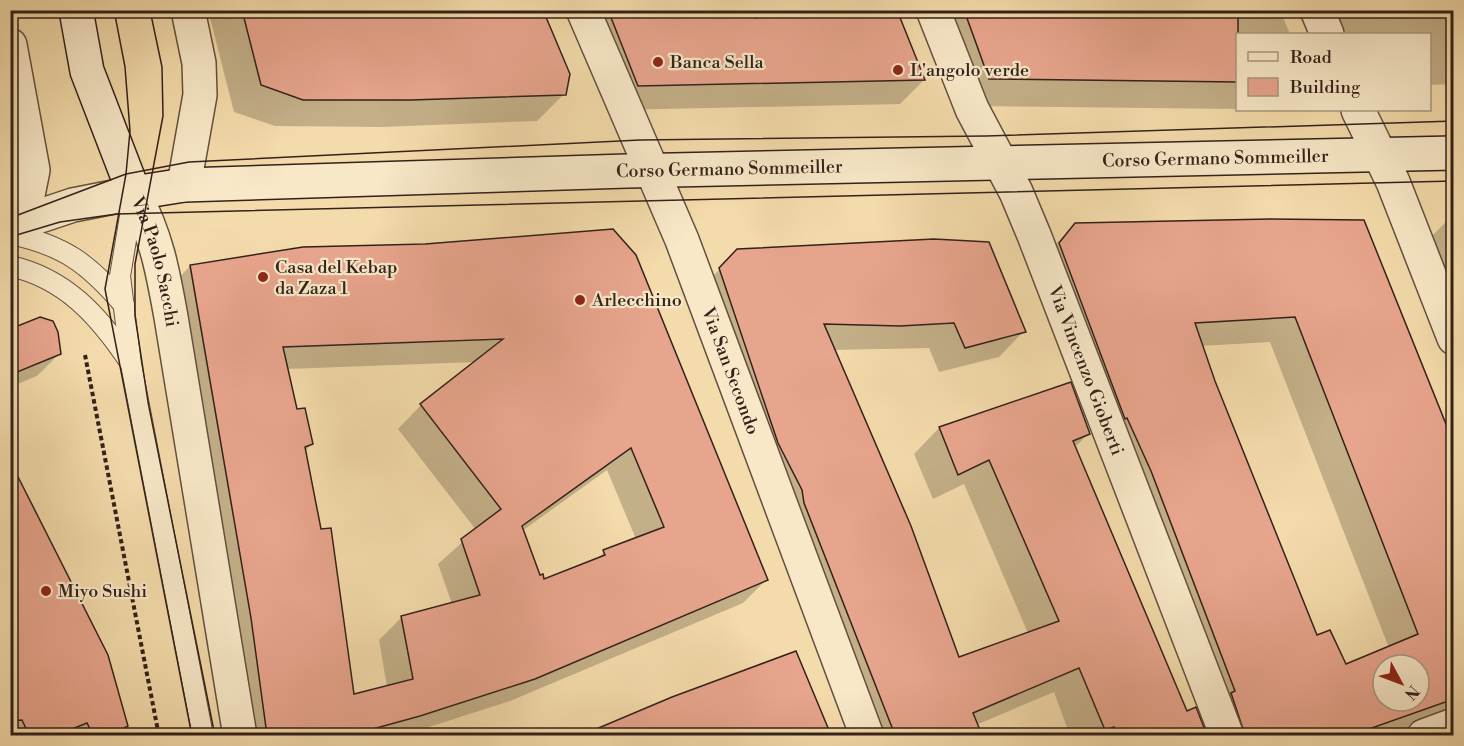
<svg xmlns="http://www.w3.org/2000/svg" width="1464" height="746" font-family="'Libre Bodoni',serif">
<rect width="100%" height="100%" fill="#f4dbab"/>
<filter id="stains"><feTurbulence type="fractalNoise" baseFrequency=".00333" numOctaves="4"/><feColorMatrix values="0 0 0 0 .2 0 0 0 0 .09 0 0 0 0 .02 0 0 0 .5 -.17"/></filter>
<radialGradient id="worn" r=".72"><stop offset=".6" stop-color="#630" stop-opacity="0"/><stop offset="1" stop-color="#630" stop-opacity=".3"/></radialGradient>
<g fill="#0003" fill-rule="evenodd">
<polygon points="208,10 328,10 564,94 537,121 382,127 275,126 234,112"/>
<polygon points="575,10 744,10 755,20 924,80 900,104 614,110"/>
<polygon points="927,10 1280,10 1290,34 1238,34 1238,109 961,106"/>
<polygon points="1318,10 1454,10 1454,84 1430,85 1430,34 1327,34"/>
<polygon points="1453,215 1454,331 1429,239"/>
<path d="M 1363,221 L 1454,446 L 1454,736 L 1212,736 L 1050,250 L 1075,225 ZM 1270,342 L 1389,648 L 1345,666 L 1316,637 L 1201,346 ZM 1383,665 L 1419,665 L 1419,701 L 1383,701 Z"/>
<path d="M 425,245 L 767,579 L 743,603 L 510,701 L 401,736 L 241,736 L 167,290 L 190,266 ZM 476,362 L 421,405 L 398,429 L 476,530 L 438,564 L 452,604 L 402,617 L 379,640 L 387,687 L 352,696 L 305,451 L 312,444 L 296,411 L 286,369 ZM 607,470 L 636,539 L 604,552 L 595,561 L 543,581 L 539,577 L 522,531 Z"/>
<polygon points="738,251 1024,331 999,357 939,372 929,348 833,350 959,658 1028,633 964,484 933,499 914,454 939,428 1070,384 1089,433 1074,448 1186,713 1195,709 1205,736 1070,736 1054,692 976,725 981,736 860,736 694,295"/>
<polygon points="10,331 59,354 37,376 10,387"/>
<polygon points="10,464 127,726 117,736 10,736"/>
<polygon points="795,653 829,736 584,736 673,698"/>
</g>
<g fill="#e8a58d" stroke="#33211a" stroke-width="1.5" fill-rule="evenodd">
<polygon points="242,10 543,10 570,74 566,95 411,100 303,100 261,85"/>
<polygon points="608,10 746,10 755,18 791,10 897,10 925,80 638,86"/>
<polygon points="964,10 1238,10 1238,82 989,79"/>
<path d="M 1270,219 L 1364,220 L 1454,444 L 1454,699 L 1352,735 L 1245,735 L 1231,693 L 1235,691 L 1151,471 L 1127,418 L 1125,419 L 1059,243 L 1075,223 ZM 1295,317 L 1418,634 L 1346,664 L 1330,630 L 1317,635 L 1215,381 L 1195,323 ZM 1383,665 L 1419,665 L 1419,701 L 1383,701 Z"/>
<path d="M 613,229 L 636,255 L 768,580 L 535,679 L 420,716 L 351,735 L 267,735 L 251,618 L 190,265 L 303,247 L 425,244 ZM 503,339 L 420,404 L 501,509 L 461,539 L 480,595 L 401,616 L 413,679 L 354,694 L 331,528 L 321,529 L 305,447 L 313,444 L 305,408 L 297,409 L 283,347 ZM 631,448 L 664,527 L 603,550 L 605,555 L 544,579 L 543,574 L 540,575 L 522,526 Z"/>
<polygon points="934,239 989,242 1026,332 965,348 954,323 900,326 824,324 911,526 959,657 1059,621 989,460 958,475 939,427 1071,382 1090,434 1073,441 1187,711 1196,707 1207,735 1117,735 1114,727 1105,730 1079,668 973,713 982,735 895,735 804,503 802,490 778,443 719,268 737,249"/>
<polygon points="40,317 53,321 58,332 61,354 10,375 10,329"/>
<polygon points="10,461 108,655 128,726 111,735 93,735 87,723 57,735 29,735 22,720 10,721"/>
<polygon points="796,651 831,735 582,735 672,697"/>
</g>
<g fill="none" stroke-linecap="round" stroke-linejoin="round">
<defs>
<g id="service">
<polyline points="133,198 120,276 131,364 203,736"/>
<path d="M 10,234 C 64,245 89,264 124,305"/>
<path d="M 10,266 C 65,278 99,316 129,361"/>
</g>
<g id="minor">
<path id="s1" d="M 583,10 L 682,240 L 867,736"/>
<path id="s2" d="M 933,10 L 972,109 L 1016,192 L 1034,235 L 1227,736"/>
<polyline points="1317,10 1327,34"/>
<polyline points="10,45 33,170 28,195 14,216"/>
<polyline points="1358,110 1393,182 1454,338"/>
<polyline points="184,185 200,95 199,63 188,10"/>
<polyline points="1424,736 1454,725"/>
</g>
<g id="tertiary">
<path id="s3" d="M 10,226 L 73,205 L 134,193 C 157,239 162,267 171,317 L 240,736"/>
</g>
<g id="secondary">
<path id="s4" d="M 76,10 L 87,71 L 134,193 L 184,185 L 627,171 L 1454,153"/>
<polyline points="10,220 14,216"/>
</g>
</defs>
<use href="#service" stroke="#63503e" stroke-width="22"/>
<use href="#minor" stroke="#63503e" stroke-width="36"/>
<use href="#tertiary" stroke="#63503e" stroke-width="36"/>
<use href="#secondary" stroke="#33211a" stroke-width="36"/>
<polyline stroke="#33211a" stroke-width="4" stroke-dasharray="4.5 3" stroke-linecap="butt" points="85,355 159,736"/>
<use href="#service" stroke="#f8e8c8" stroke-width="20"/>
<use href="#minor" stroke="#f8e8c8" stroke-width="33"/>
<use href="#tertiary" stroke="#f8e8c8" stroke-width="33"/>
<use href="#secondary" stroke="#f8e8c8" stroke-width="33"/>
<g stroke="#33211a" stroke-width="1.5">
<polyline points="114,10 125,67 130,131 126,174 105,289 192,736"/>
<polyline points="150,10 162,67 163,116 135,264 135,316 148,402 215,736"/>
<polyline points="10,218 126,174 189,162 640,140 986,136 1454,121"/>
<polyline points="10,237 60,222 117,214 1454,181"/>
</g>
</g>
<g fill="#8f2418" stroke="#f8e8c8" stroke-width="2">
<circle cx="658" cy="62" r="6"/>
<circle cx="898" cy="70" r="6"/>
<circle cx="263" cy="277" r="6"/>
<circle cx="580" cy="300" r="6"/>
<circle cx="46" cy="591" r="6"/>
</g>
<g text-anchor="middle" stroke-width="4.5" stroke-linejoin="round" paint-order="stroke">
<g font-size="18" fill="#33211a" stroke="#f8e8c8" text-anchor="start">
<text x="670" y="68">Banca Sella</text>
<text x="910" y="76">L'angolo verde</text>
<text x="275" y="273">Casa del Kebap<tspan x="275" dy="21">da Zaza 1</tspan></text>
<text x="592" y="306">Arlecchino</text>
<text x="58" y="597">Miyo Sushi</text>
</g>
<g font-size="18" fill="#33211a" stroke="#f8e8c8">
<text dy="6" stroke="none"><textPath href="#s4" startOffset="1275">Corso Germano Sommeiller</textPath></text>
<text dy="6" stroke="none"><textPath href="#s4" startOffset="789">Corso Germano Sommeiller</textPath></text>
<text dy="6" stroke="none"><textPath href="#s3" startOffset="201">Via Paolo Sacchi</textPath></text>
<text dy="6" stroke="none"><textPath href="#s2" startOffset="392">Via Vincenzo Gioberti</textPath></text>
<text dy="6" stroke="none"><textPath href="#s1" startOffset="390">Via San Secondo</textPath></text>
</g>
</g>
<rect width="1464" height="746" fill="none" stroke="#f4dbab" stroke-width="36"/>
<rect x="12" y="12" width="1440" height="722" fill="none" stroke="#33211a" stroke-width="3"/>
<rect x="18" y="18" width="1428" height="710" fill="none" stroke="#33211a" stroke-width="1.5"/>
<rect x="1236" y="33" width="195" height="78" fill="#f8e8c8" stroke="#a99882" stroke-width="1.5"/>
<rect x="1248" y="52" width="30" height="9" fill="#f8e8c8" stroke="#a99882" stroke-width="1.5"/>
<text x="1290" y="63" font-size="18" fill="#33211a">Road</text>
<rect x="1248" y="78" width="30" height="18" fill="#e8a58d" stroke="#a99882" stroke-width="1.5"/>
<text x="1290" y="93" font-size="18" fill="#33211a">Building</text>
<g transform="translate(1401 683) rotate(131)"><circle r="28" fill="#f8e8c8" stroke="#a99882" stroke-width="1.5"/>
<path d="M0-4.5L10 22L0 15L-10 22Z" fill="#8f2418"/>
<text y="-9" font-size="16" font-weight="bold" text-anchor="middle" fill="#33211a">N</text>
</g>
<rect width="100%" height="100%" filter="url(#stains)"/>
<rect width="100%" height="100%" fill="url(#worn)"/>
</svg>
